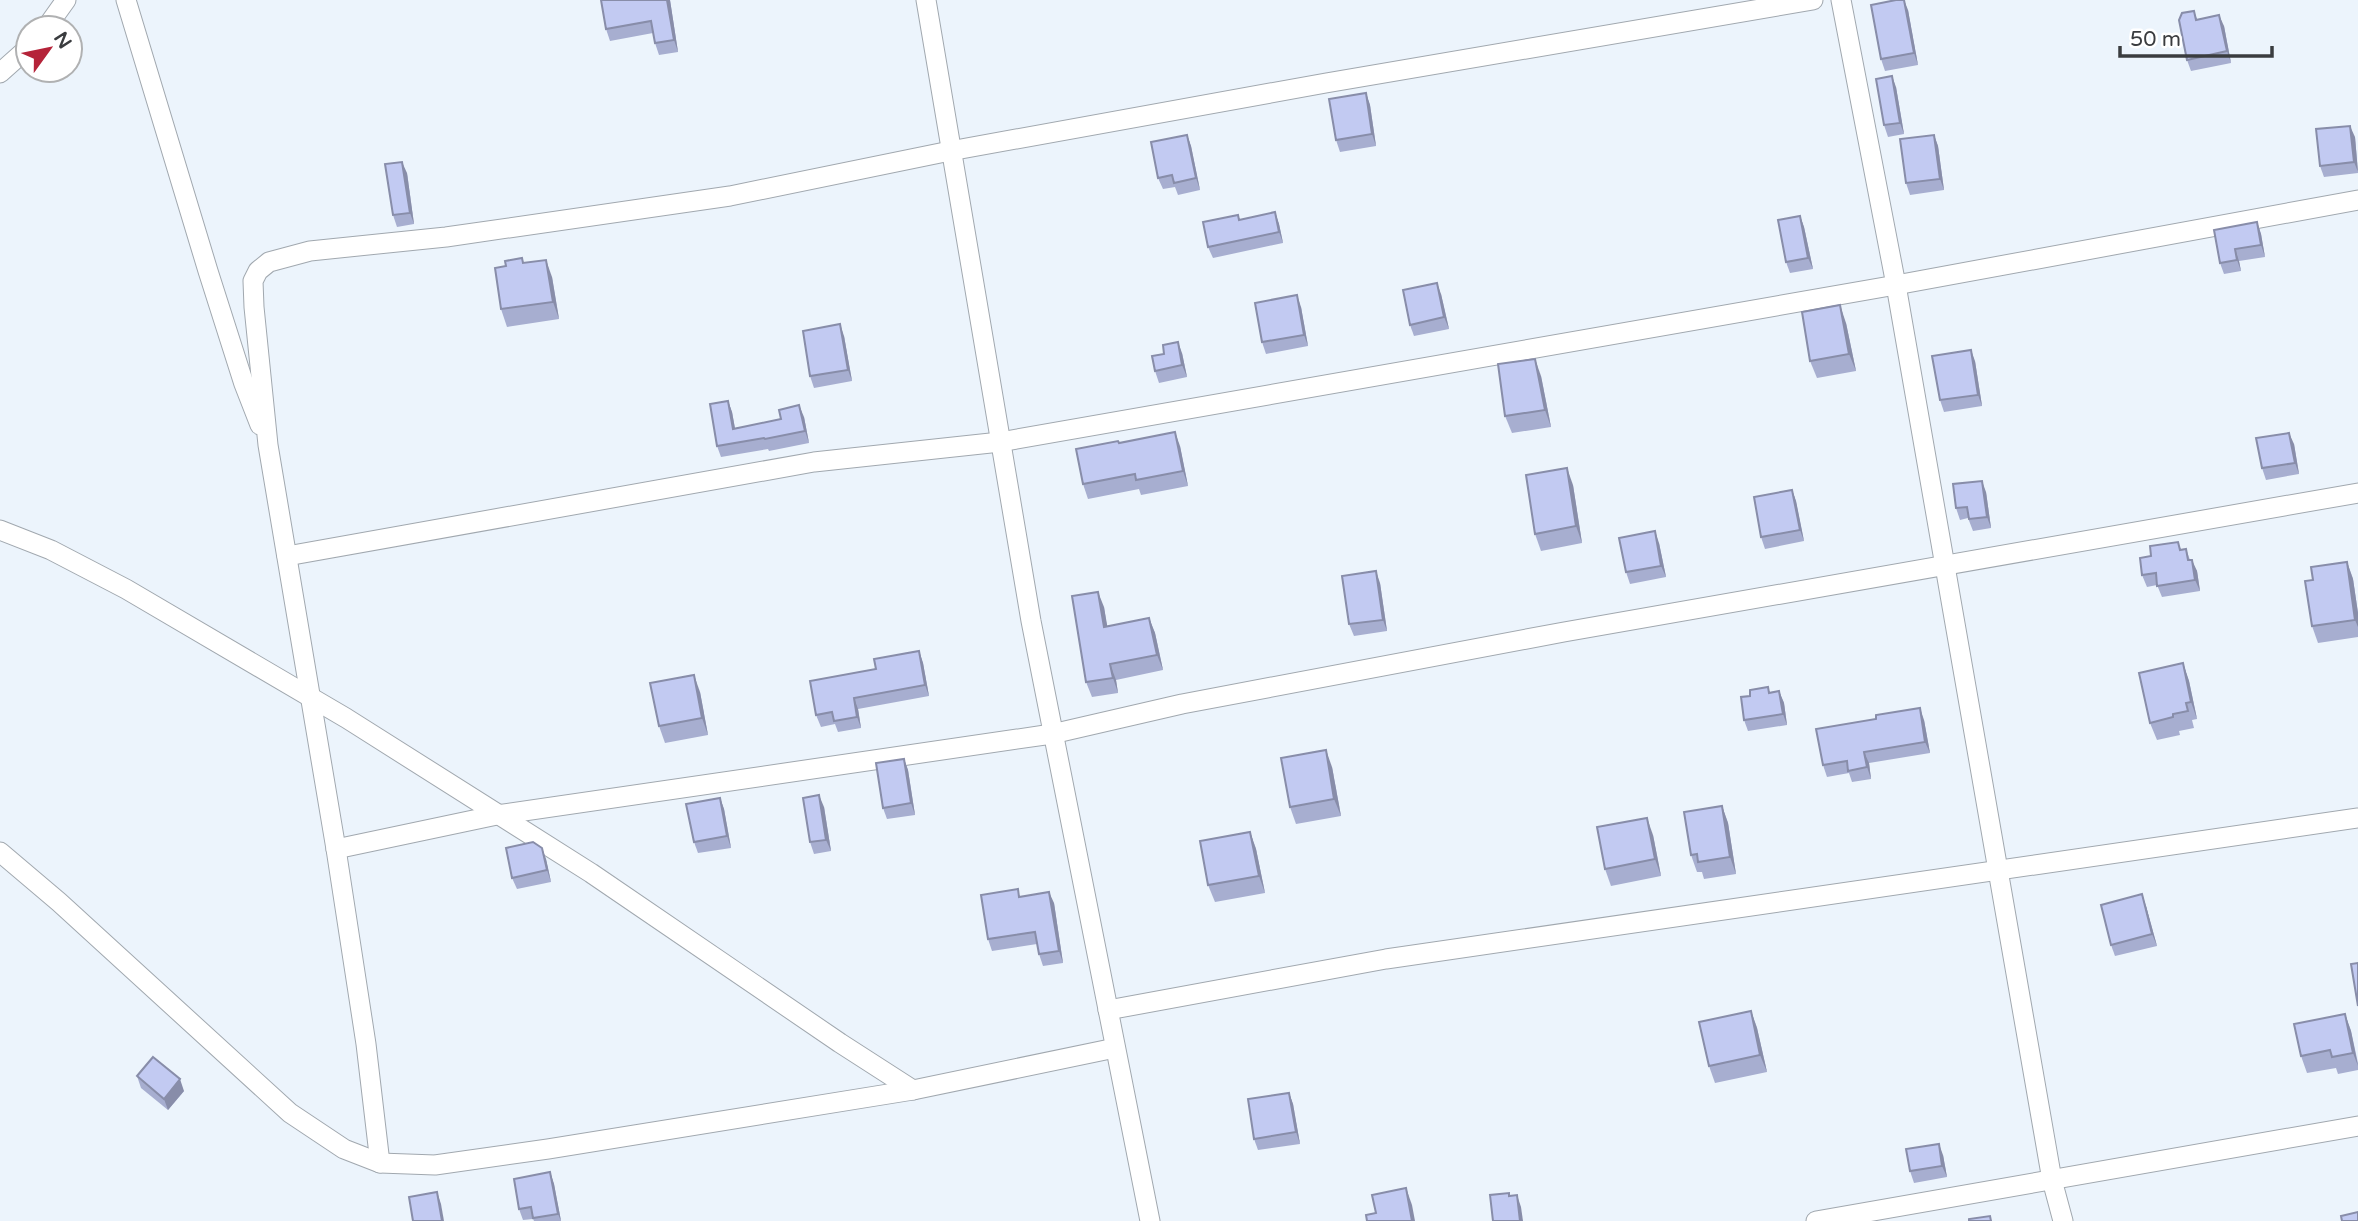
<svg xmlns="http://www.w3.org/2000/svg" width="2358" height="1221" font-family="'Varela Round',sans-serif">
<rect width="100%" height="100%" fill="#ecf4fc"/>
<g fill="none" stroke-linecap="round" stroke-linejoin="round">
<defs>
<g id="street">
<polyline points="126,0 208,271 244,384 260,425"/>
<polyline points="926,0 1031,621 1150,1221"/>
<polyline points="1841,0 1896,285 2052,1180 2063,1221"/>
<polyline points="46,28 66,0"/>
<polyline points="0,73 28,48"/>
<polyline points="0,530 51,550 126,589 346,718 591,873 840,1043 913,1090"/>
<polyline points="287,556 814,462 1000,442 1896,285 2358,200"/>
<polyline points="336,849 497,815 1052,734 1182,704 1564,632 2358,493"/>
<polyline points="0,852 59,902 290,1113 344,1149 380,1163 435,1165 548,1149 913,1090 1115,1048"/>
<polyline points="1108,1010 1386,959 2358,818"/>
<polyline points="380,1163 366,1044 336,849 268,445 254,307 253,281 258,271 269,262 310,251 446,237 730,196 950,151 1326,83 1813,0"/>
<polyline points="1816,1221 2358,1126"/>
</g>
</defs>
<use href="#street" stroke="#a1a8af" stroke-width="21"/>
<use href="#street" stroke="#fff" stroke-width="19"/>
</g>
<g fill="#a7aed0">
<polygon points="601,0 670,0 678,52 659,55 655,43 653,33 610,41 606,29"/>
<polygon points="1908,10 1918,65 1885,71 1881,59"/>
<polygon points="2194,11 2197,19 2224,26 2231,63 2191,71 2187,60"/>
<polygon points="1896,87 1904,134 1888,137 1884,125"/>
<polygon points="1366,93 1370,105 1376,146 1340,152 1336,140"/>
<polygon points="1187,135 1191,146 1200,190 1178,195 1175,187 1163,189 1158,178"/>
<polygon points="1934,135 1938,146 1944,190 1910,195 1906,183"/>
<polygon points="2355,137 2358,173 2324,177 2320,166"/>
<polygon points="407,173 414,224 397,227 393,215"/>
<polygon points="1275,212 1279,224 1283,243 1213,258 1208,247 1239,220"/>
<polygon points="1800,216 1804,227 1813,269 1790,273 1786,262"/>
<polygon points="2257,222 2261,234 2265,257 2239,261 2241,271 2224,274 2220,263"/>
<polygon points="524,263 552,277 559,319 507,327 501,309"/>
<polygon points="1441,294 1449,329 1414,336 1410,325"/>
<polygon points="1301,307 1308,346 1266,354 1262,342"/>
<polygon points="1846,323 1856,371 1817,378 1810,361"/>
<polygon points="844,336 852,381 814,388 810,376"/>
<polygon points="1182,353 1187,377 1159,383 1155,371"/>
<polygon points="1975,361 1982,406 1944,412 1940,400"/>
<polygon points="1541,376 1551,427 1512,433 1505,416"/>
<polygon points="728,401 732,412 735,428 804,417 809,443 769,451 768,449 721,457 717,446"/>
<polygon points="1119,443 1180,446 1188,486 1141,495 1139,489 1088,499 1083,484"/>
<polygon points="2294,444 2299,474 2266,480 2262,468"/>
<polygon points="1573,485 1582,543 1541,551 1535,534"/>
<polygon points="1792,490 1796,501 1804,541 1765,549 1761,537"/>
<polygon points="1986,492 1991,528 1973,531 1968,518 1960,520 1956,508"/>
<polygon points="2178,542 2181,550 2186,549 2190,560 2197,571 2200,591 2162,597 2157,585 2147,587 2142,575 2151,556"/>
<polygon points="1659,543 1666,577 1630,584 1626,572"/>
<polygon points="2347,562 2353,579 2358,613 2358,637 2318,643 2312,626 2313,580"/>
<polygon points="1380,583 1387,631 1354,636 1349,624"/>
<polygon points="1104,607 1107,627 1149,618 1155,633 1163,670 1116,680 1118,693 1092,697 1086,682"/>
<polygon points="919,651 923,663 929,696 858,709 861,728 838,732 835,724 821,727 816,715 876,669"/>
<polygon points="2183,663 2189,681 2197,719 2192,720 2194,728 2179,731 2180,735 2157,740 2150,723"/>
<polygon points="1779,691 1784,703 1787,725 1748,731 1744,720 1770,692"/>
<polygon points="700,692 708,735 665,743 659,726"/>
<polygon points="1924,720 1930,753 1869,763 1871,779 1852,782 1849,773 1827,777 1823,765"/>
<polygon points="904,759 908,770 915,815 887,819 883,808"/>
<polygon points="1332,767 1341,816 1296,824 1290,807"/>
<polygon points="720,798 724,809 731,848 698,853 694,842"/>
<polygon points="1722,806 1728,823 1736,874 1704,879 1702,872 1697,872 1691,855"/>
<polygon points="824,807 831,851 814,854 810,842"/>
<polygon points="1250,832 1256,849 1265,893 1215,902 1208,885"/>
<polygon points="1653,835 1661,876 1611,886 1605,869"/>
<polygon points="546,859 551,882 517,889 512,878"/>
<polygon points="1021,897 1054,903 1063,963 1043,966 1039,954 1037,944 992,951 988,939"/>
<polygon points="2146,906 2157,946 2115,956 2111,945"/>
<polygon points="1751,1011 1757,1028 1767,1072 1715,1083 1709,1066"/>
<polygon points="2345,1014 2351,1031 2358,1063 2358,1070 2338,1074 2336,1068 2307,1073 2301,1056"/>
<polygon points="137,1076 184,1091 168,1110 141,1088"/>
<polygon points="1289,1093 1293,1104 1300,1144 1258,1150 1254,1139"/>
<polygon points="1943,1155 1947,1177 1914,1183 1910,1171"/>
<polygon points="550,1172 554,1184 561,1221 534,1221 533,1219 523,1220 519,1209"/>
</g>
<g fill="#888da9">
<polygon points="667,0 670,0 678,52 674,40"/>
<polygon points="1904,0 1908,10 1918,65 1914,53"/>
<polygon points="2219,15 2224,26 2231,63 2227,51"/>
<polygon points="1892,76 1896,87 1904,134 1900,123"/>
<polygon points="1366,93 1370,105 1376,146 1372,134"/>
<polygon points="2350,126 2355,137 2358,172 2354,162"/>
<polygon points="1187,135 1191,146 1200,190 1196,178"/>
<polygon points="1934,135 1938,146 1944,190 1940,179"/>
<polygon points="402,162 407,173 414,224 410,213"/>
<polygon points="1275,212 1279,224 1283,243 1279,232"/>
<polygon points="1800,216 1804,227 1813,269 1808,258"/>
<polygon points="2257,222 2261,234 2265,257 2261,245"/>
<polygon points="2235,249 2239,261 2241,271 2237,260"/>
<polygon points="546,260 552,277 559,319 553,302"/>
<polygon points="1437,283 1441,294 1449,329 1444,317"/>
<polygon points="1297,295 1301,307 1308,346 1304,335"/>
<polygon points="1840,305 1846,323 1856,371 1849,354"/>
<polygon points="840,324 844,336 852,381 848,370"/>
<polygon points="1178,342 1182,353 1187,377 1182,365"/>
<polygon points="1971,350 1975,361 1982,406 1978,395"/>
<polygon points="1535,359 1541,376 1551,427 1545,410"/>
<polygon points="728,401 732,412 737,440 733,429"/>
<polygon points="799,405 804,417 809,443 805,431"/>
<polygon points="1175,432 1180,446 1188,486 1183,471"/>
<polygon points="2289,433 2294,444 2299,474 2295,463"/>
<polygon points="1567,468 1573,485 1582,543 1576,526"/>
<polygon points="1982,481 1986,492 1991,528 1987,517"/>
<polygon points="1792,490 1796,501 1804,541 1800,530"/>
<polygon points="1655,531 1659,543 1666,577 1661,566"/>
<polygon points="2192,560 2197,571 2200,591 2195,580"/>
<polygon points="2347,562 2353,579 2358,613 2358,627 2355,620"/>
<polygon points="1376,571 1380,583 1387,631 1383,620"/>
<polygon points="1098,592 1104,607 1110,642 1104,627"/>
<polygon points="1149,618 1155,633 1163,670 1157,655"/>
<polygon points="919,651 923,663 929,696 925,685"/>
<polygon points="2183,663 2189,681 2197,719 2191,702"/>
<polygon points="1110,664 1116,680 1118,693 1113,678"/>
<polygon points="694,675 700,692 708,735 702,718"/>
<polygon points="1779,691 1784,703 1787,725 1783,714"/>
<polygon points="854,698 858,709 861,728 857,717"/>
<polygon points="1920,708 1924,720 1930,753 1925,742"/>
<polygon points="1326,750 1332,767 1341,816 1334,799"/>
<polygon points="1864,752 1869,763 1871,779 1867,767"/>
<polygon points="904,759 908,770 915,815 911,803"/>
<polygon points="819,795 824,807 831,851 826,840"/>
<polygon points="720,798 724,809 731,848 727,836"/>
<polygon points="1722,806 1728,823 1736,874 1730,857"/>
<polygon points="1647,818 1653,835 1661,876 1655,859"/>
<polygon points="1250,832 1256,849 1265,893 1259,876"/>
<polygon points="542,848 546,859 551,882 547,870"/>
<polygon points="1049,892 1054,903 1063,963 1059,951"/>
<polygon points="2142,894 2146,906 2157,946 2152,934"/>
<polygon points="1751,1011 1757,1028 1767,1072 1760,1055"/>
<polygon points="2345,1014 2351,1031 2358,1066 2353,1053"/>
<polygon points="180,1079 184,1091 168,1110 164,1099"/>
<polygon points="1289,1093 1293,1104 1300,1144 1296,1132"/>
<polygon points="1939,1144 1943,1155 1947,1177 1942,1166"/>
<polygon points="550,1172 554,1184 561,1221 558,1214"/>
<polygon points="1406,1188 1412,1205 1415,1221 1412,1221"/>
<polygon points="437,1192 441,1204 444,1221 442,1221"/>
<polygon points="1517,1195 1521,1207 1523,1221 1520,1221"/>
</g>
<g fill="#c2caf2" stroke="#888da9" stroke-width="2">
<polygon points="601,0 667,0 674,40 655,43 651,21 606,29"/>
<polygon points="1896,0 1904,0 1914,53 1881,59 1871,5"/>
<polygon points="2194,11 2196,20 2219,15 2227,51 2187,60 2179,20 2182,13"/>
<polygon points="1892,76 1900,123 1884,125 1876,79"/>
<polygon points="1366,93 1372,134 1336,140 1329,99"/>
<polygon points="2350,126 2354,162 2320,166 2316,129"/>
<polygon points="1187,135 1196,178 1174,183 1172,175 1158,178 1151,142"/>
<polygon points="1934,135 1940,179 1906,183 1900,139"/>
<polygon points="402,162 410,213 393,215 385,164"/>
<polygon points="1275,212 1279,232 1208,247 1203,222 1238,215 1239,220"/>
<polygon points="1800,216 1808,258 1786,262 1778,220"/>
<polygon points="2257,222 2261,245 2235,249 2237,260 2220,263 2214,230"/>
<polygon points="522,258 523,263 546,260 553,302 501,309 495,268 506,266 505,261"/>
<polygon points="1437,283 1444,317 1410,325 1403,290"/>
<polygon points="1297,295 1304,335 1262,342 1255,303"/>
<polygon points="1840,305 1849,354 1810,361 1802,312"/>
<polygon points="840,324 848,370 810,376 803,331"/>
<polygon points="1178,342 1182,365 1155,371 1152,356 1164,354 1163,345"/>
<polygon points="1971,350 1978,395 1940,400 1932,356"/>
<polygon points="1535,359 1545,410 1505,416 1498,364"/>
<polygon points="728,401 733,429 781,419 779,410 799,405 805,431 765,439 764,438 717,446 710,404"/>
<polygon points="1175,432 1183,471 1136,480 1135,474 1083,484 1076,449 1118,441 1119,443"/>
<polygon points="2289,433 2295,463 2262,468 2256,438"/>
<polygon points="1567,468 1576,526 1535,534 1526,475"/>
<polygon points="1982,481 1987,517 1969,519 1967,507 1956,508 1953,484"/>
<polygon points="1792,490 1800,530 1761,537 1754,497"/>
<polygon points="1655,531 1661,566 1626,572 1619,538"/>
<polygon points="2178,542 2180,550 2186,549 2188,560 2192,560 2195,580 2157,586 2156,573 2142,575 2140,558 2151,556 2150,546"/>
<polygon points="2347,562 2355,620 2312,626 2305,581 2313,580 2311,567"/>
<polygon points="1376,571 1383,620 1349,624 1342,576"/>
<polygon points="1098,592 1104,627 1149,618 1157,655 1110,664 1113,678 1086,682 1072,596"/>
<polygon points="919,651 925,685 854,698 857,717 834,721 832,712 816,715 810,681 876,669 874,659"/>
<polygon points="2183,663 2191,702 2186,703 2188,711 2173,714 2173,717 2150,723 2139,673"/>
<polygon points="694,675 702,718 659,726 650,683"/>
<polygon points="1768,687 1769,693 1779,691 1783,714 1744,720 1741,697 1750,696 1750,690"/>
<polygon points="1920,708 1925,742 1864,752 1867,767 1848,771 1847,761 1823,765 1816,729 1876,719 1876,715"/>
<polygon points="1326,750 1334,799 1290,807 1281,758"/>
<polygon points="904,759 911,803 883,808 876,763"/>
<polygon points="819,795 826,840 810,842 803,798"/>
<polygon points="720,798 727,836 694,842 686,804"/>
<polygon points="1722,806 1730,857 1698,862 1697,854 1691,855 1684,812"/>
<polygon points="1647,818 1655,859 1605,869 1597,827"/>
<polygon points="1250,832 1259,876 1208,885 1200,841"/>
<polygon points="533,842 542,848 547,870 512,878 506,848"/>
<polygon points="1018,889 1019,897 1049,892 1059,951 1039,954 1035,932 988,939 981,895"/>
<polygon points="2142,894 2152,934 2111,945 2101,905"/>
<polygon points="2358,963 2358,1006 2351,964"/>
<polygon points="1751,1011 1760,1055 1709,1066 1699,1022"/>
<polygon points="2345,1014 2353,1053 2332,1057 2330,1050 2301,1056 2294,1024"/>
<polygon points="153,1057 180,1079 164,1099 137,1076"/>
<polygon points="1289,1093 1296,1132 1254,1139 1248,1099"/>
<polygon points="1939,1144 1942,1166 1910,1171 1906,1149"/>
<polygon points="550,1172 558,1214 533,1218 531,1207 519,1209 514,1179"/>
<polygon points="1406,1188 1412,1221 1367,1221 1366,1215 1376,1213 1372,1195"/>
<polygon points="437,1192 442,1221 413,1221 409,1197"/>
<polygon points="1509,1193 1509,1196 1517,1195 1520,1221 1493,1221 1490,1195"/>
<polygon points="2358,1212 2358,1221 2342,1221 2341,1216"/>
<polygon points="1990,1216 1991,1221 1969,1221 1969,1219"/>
</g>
<g transform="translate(49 49) rotate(57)"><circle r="33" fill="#ffffff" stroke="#b0b1b2" stroke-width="2"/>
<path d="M0-5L12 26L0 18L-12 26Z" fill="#b52339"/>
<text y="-10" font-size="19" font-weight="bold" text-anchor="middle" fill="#3a3c3f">N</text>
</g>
<path d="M2120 46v10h152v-10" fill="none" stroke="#3a3c3f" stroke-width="3.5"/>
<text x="2130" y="46" font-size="21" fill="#3a3c3f" stroke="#ffffff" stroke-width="5" paint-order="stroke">50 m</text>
</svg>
